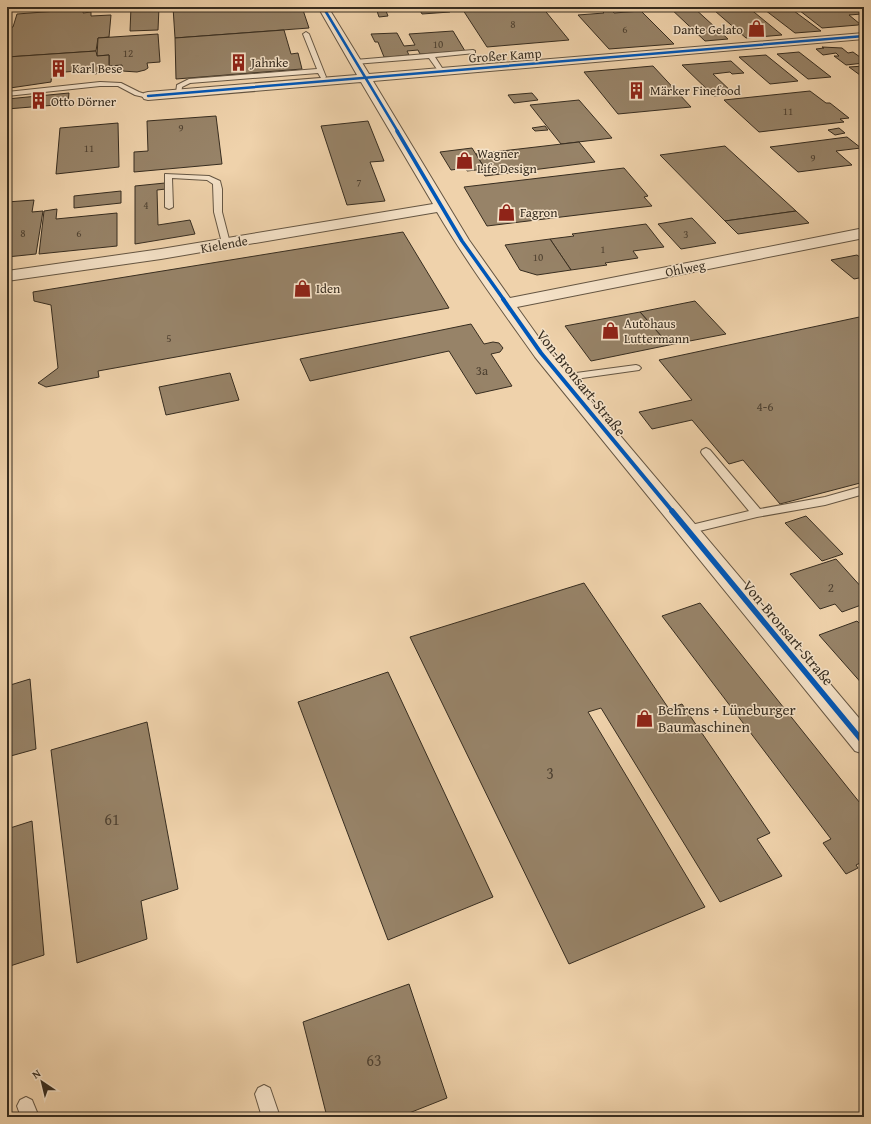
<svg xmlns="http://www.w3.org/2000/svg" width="871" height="1124" font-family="'Gentium Book Plus',serif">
<rect width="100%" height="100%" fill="#efd2ab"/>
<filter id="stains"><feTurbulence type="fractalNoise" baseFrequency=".005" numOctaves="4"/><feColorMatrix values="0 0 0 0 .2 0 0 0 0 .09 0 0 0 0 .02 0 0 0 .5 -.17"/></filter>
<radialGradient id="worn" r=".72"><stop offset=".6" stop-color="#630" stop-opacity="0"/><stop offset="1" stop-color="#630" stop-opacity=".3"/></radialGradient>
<g fill="#978368" stroke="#372d20">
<polygon points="60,7 75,7 75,10 59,11"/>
<polygon points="131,7 159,7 158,30 130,31"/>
<polygon points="173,7 302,7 309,28 175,38"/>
<polygon points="418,7 447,7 450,12 422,14"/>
<polygon points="461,7 542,7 569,40 487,47"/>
<polygon points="669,7 693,7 728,39 705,41"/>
<polygon points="795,7 852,7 862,14 849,15 860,24 858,25 822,28"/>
<polygon points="852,7 864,7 864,16"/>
<polygon points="749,8 782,35 746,38 715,11"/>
<polygon points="790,8 821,31 795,33 765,10"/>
<polygon points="84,9 83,13 91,12 91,16 111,15 109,37 98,38 96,51 7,57 7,28 13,27 17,14"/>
<polygon points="612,10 614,13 641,11 674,44 609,49 578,15 604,13 602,11"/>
<polygon points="377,11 386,11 388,16 379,17"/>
<polygon points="284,30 291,54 298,53 302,69 176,79 175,38"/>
<polygon points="453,31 465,51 420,54 418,50 407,51 409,55 390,57 384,57 378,42 375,42 371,34 397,33 404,46 415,45 409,34"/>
<polygon points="158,34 160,62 147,63 148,68 145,70 137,72 122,71 122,65 109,66 109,55 97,56 98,38"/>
<polygon points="822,47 842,48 848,53 853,52 864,60 864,63 846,65 834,56 839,56 836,53 823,55 816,49 824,48"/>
<polygon points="96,51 97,56 109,55 109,67 113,70 95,74 90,70 52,73 51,82 10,88 10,86 7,86 7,57"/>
<polygon points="799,52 831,77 808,79 777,54"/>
<polygon points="766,55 798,81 770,84 739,57"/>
<polygon points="731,61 744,73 732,74 730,72 713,74 734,94 714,96 682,65"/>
<polygon points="653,66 691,107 618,114 584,72"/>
<polygon points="864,66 864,78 849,67"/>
<polygon points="810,91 826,103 830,103 849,118 840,119 844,122 759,132 724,100"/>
<polygon points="69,93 68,104 7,109 7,99"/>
<polygon points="532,93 538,100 514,103 508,95"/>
<polygon points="579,100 612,138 561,144 530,105"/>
<polygon points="216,116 222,164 134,172 134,152 148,151 147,121"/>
<polygon points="368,121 384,161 370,162 385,201 347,205 321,126"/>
<polygon points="118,123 119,167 56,174 60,128"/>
<polygon points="545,126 548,130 535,131 532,128"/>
<polygon points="839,128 845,133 835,135 828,130"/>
<polygon points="847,137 861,148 836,151 852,165 798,172 770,147"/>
<polygon points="579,142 595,162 485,176 481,169 485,169 476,154"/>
<polygon points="725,146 796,211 725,221 660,155"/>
<polygon points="472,148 485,169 467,171 466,168 451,170 440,152"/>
<polygon points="624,168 648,196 644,197 652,206 487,226 464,187"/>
<polygon points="165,183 166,189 157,190 158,225 190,220 195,234 135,244 135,186"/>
<polygon points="121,191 121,203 74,208 74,196"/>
<polygon points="34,200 32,212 43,211 36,254 7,257 7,202"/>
<polygon points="57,209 56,219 117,213 117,246 39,254 44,211"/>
<polygon points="796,211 809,223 738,234 725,221"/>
<polygon points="692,218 716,243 681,249 658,224"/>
<polygon points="646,224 664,247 633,251 638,258 605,263 607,265 571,270 550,239 574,236 572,234"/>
<polygon points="403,232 449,308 98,371 99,377 46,387 38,383 58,368 51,305 34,301 33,292"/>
<polygon points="550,239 571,270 537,275 520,270 505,245"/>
<polygon points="857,255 864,260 864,277 854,279 831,260"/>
<polygon points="695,301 726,334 669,345 640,312"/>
<polygon points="640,312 669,345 591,361 565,326"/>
<polygon points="864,316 864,482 780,504 743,460 729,464 692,420 652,429 639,412 692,400 659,360"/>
<polygon points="471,324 484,344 493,342 499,343 503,348 500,352 491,354 512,386 476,394 449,351 310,381 300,359"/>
<polygon points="230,373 239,400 166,415 159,387"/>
<polygon points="806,516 843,554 822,561 785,523"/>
<polygon points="836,559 864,590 864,604 842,612 835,604 820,609 790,574"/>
<polygon points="584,583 669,709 682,704 770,833 757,839 782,876 720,902 601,708 588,712 705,907 569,964 410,637"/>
<polygon points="700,603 864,808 864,861 856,865 858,868 846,874 823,843 831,839 662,616"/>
<polygon points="857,621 864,628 864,686 819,635"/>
<polygon points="388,672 493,897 388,940 298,702"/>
<polygon points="30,679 36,749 7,757 7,686"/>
<polygon points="147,722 178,889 141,901 147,939 77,963 51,750"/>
<polygon points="32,821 44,955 7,967 7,829"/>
<polygon points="409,984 447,1098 399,1117 327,1117 303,1022"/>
</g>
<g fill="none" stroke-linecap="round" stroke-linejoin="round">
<defs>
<g id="lane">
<polygon points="306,32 309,34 326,77 325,78 321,78 318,73 190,83 182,87 181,94 176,93 177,85 189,79 317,69 303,34"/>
<polygon points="473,50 475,51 475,53 435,57 444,71 441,73 439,72 429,58 355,64 352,62 355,60"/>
<polygon points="100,82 121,83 139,92 151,96 148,98 135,95 118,86 100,86 7,96 7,92"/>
<polygon points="165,174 209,176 220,181 222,189 222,212 230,243 229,245 223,245 222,243 214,212 213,184 207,180 172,178 173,207 169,209 165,207"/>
<polygon points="636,365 639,366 641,368 639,370 561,381 556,378 561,375"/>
<polygon points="706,448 710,450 760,509 825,497 864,486 864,494 825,505 757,517 687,534 683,533 681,530 683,527 749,511 702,454 701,452 702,450"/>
<polygon points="264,1085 270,1088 280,1117 262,1117 255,1094 258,1088"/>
<polygon points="26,1097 32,1100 39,1117 21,1117 17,1106 20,1100"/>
</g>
<path id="street" d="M 318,7 L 328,7 L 369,74 L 864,33 L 864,39 L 373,81 L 469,240 L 510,298 L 864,228 L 864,238 L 517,307 L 547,349 L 864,724 L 864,754 L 855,751 L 535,357 C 501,309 467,263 437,212 L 161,259 L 7,281 L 7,271 L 161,249 L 433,204 L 361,82 L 148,100 L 144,99 L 142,96 L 144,93 L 148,92 L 357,75 Z"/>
</defs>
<use href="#lane" stroke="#655643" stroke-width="2"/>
<use href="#street" stroke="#655643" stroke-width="2"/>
<use href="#lane" fill="#f5e2c8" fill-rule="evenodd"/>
<use href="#street" fill="#f5e2c8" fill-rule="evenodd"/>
<defs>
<g id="cycleway-far3">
<polyline points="323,7 398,132"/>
<polyline points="148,96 864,36"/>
</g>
<polyline id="cycleway-far2" points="397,131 462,241 504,300"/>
<polyline id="cycleway-far1" points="503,299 541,353 673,512"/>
<polyline id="cycleway" points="672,511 864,743"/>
</defs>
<use href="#cycleway-far3" stroke="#f5e2c8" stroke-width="4"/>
<use href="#cycleway-far2" stroke="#f5e2c8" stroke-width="5"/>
<use href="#cycleway-far1" stroke="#f5e2c8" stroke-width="6"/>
<use href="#cycleway" stroke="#f5e2c8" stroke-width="8"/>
<use href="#cycleway-far3" stroke="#0057b8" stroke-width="2.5"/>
<use href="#cycleway-far2" stroke="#0057b8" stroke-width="3.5"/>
<use href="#cycleway-far1" stroke="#0057b8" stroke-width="4"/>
<use href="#cycleway" stroke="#0057b8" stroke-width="5.5"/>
</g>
<defs>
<symbol id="shop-bare" viewBox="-9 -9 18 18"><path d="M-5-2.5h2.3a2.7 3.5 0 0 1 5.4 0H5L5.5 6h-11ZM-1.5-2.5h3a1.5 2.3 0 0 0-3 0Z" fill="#8f2418" stroke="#f5e2c8" stroke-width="2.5" paint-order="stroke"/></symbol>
<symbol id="building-bare" viewBox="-9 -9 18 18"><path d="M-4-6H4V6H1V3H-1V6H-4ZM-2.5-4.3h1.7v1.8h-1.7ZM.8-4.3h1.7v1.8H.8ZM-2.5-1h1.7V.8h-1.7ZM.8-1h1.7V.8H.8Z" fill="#8f2418" stroke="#f5e2c8" stroke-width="2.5" paint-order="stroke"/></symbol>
</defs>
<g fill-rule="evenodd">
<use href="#shop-bare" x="744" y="16" width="25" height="25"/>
<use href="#building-bare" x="226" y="50" width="25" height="25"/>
<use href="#building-bare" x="46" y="56" width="25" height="25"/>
<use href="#building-bare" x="624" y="78" width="25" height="25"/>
<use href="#building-bare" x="26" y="88" width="25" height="25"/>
<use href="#shop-bare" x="452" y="148" width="25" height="25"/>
<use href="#shop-bare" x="494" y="200" width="25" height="25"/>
<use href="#shop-bare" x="290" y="276" width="25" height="25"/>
<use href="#shop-bare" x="598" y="318" width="25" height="25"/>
<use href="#shop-bare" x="632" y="706" width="25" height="25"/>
</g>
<g text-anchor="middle" stroke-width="3" stroke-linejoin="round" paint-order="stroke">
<g font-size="11" fill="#4f4232">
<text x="513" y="28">8</text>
<text x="625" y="33">6</text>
<text x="438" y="48">10</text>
<text x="128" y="57">12</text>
<text x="788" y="115">11</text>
<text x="181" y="132">9</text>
<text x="89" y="152">11</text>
<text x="813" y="162">9</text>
<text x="359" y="186">7</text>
<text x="146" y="209">4</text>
<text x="23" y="237">8</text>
<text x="79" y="237">6</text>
<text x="686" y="238">3</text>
<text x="603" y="253">1</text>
<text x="538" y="261">10</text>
<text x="169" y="342">5</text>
</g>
<g font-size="13" fill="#372d20" stroke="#f5e2c8" text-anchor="start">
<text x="743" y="34" text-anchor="end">Dante Gelato</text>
<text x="251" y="67">Jahnke</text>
<text x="72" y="73">Karl Bese</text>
<text x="650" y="95">Märker Finefood</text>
<text x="51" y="106">Otto Dörner</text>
<text x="477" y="158">Wagner<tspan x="477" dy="15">Life Design</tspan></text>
<text x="520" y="217">Fagron</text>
<text x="316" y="293">Iden</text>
<text x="624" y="328">Autohaus<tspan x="624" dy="15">Luttermann</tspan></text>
</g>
<g font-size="13" fill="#372d20" stroke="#f5e2c8">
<text transform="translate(505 55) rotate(-4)" y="5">Großer Kamp</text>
<text transform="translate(224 244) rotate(-10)" y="5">Kielende</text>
<text transform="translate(685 268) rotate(-11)" y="5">Ohlweg</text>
</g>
<g font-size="13" fill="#4f4232">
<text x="482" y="375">3a</text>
<text x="765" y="411">4-6</text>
<text x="831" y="592">2</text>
</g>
<g font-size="15" fill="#372d20" stroke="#f5e2c8">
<text transform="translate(581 383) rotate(51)" y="5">Von-Bronsart-Straße</text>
<text transform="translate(788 633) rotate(50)" y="5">Von-Bronsart-Straße</text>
</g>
<g font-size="15" fill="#372d20" stroke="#f5e2c8" text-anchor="start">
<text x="658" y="715">Behrens + Lüneburger<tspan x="658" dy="17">Baumaschinen</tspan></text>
</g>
<g font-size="16" fill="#4f4232">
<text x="550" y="779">3</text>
<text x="112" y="825">61</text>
<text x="374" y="1066">63</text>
</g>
</g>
<rect width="871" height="1124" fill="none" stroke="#efd2ab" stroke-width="24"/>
<rect x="8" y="8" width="855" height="1108" fill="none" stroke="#372d20" stroke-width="2"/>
<rect x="12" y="12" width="847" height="1100" fill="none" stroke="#372d20"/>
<g transform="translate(42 1082) rotate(325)" stroke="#f5e2c8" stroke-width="3" paint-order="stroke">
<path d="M0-3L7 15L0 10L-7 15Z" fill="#372d20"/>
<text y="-6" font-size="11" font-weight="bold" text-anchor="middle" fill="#372d20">N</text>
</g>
<rect width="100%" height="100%" filter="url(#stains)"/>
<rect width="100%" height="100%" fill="url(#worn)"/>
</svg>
